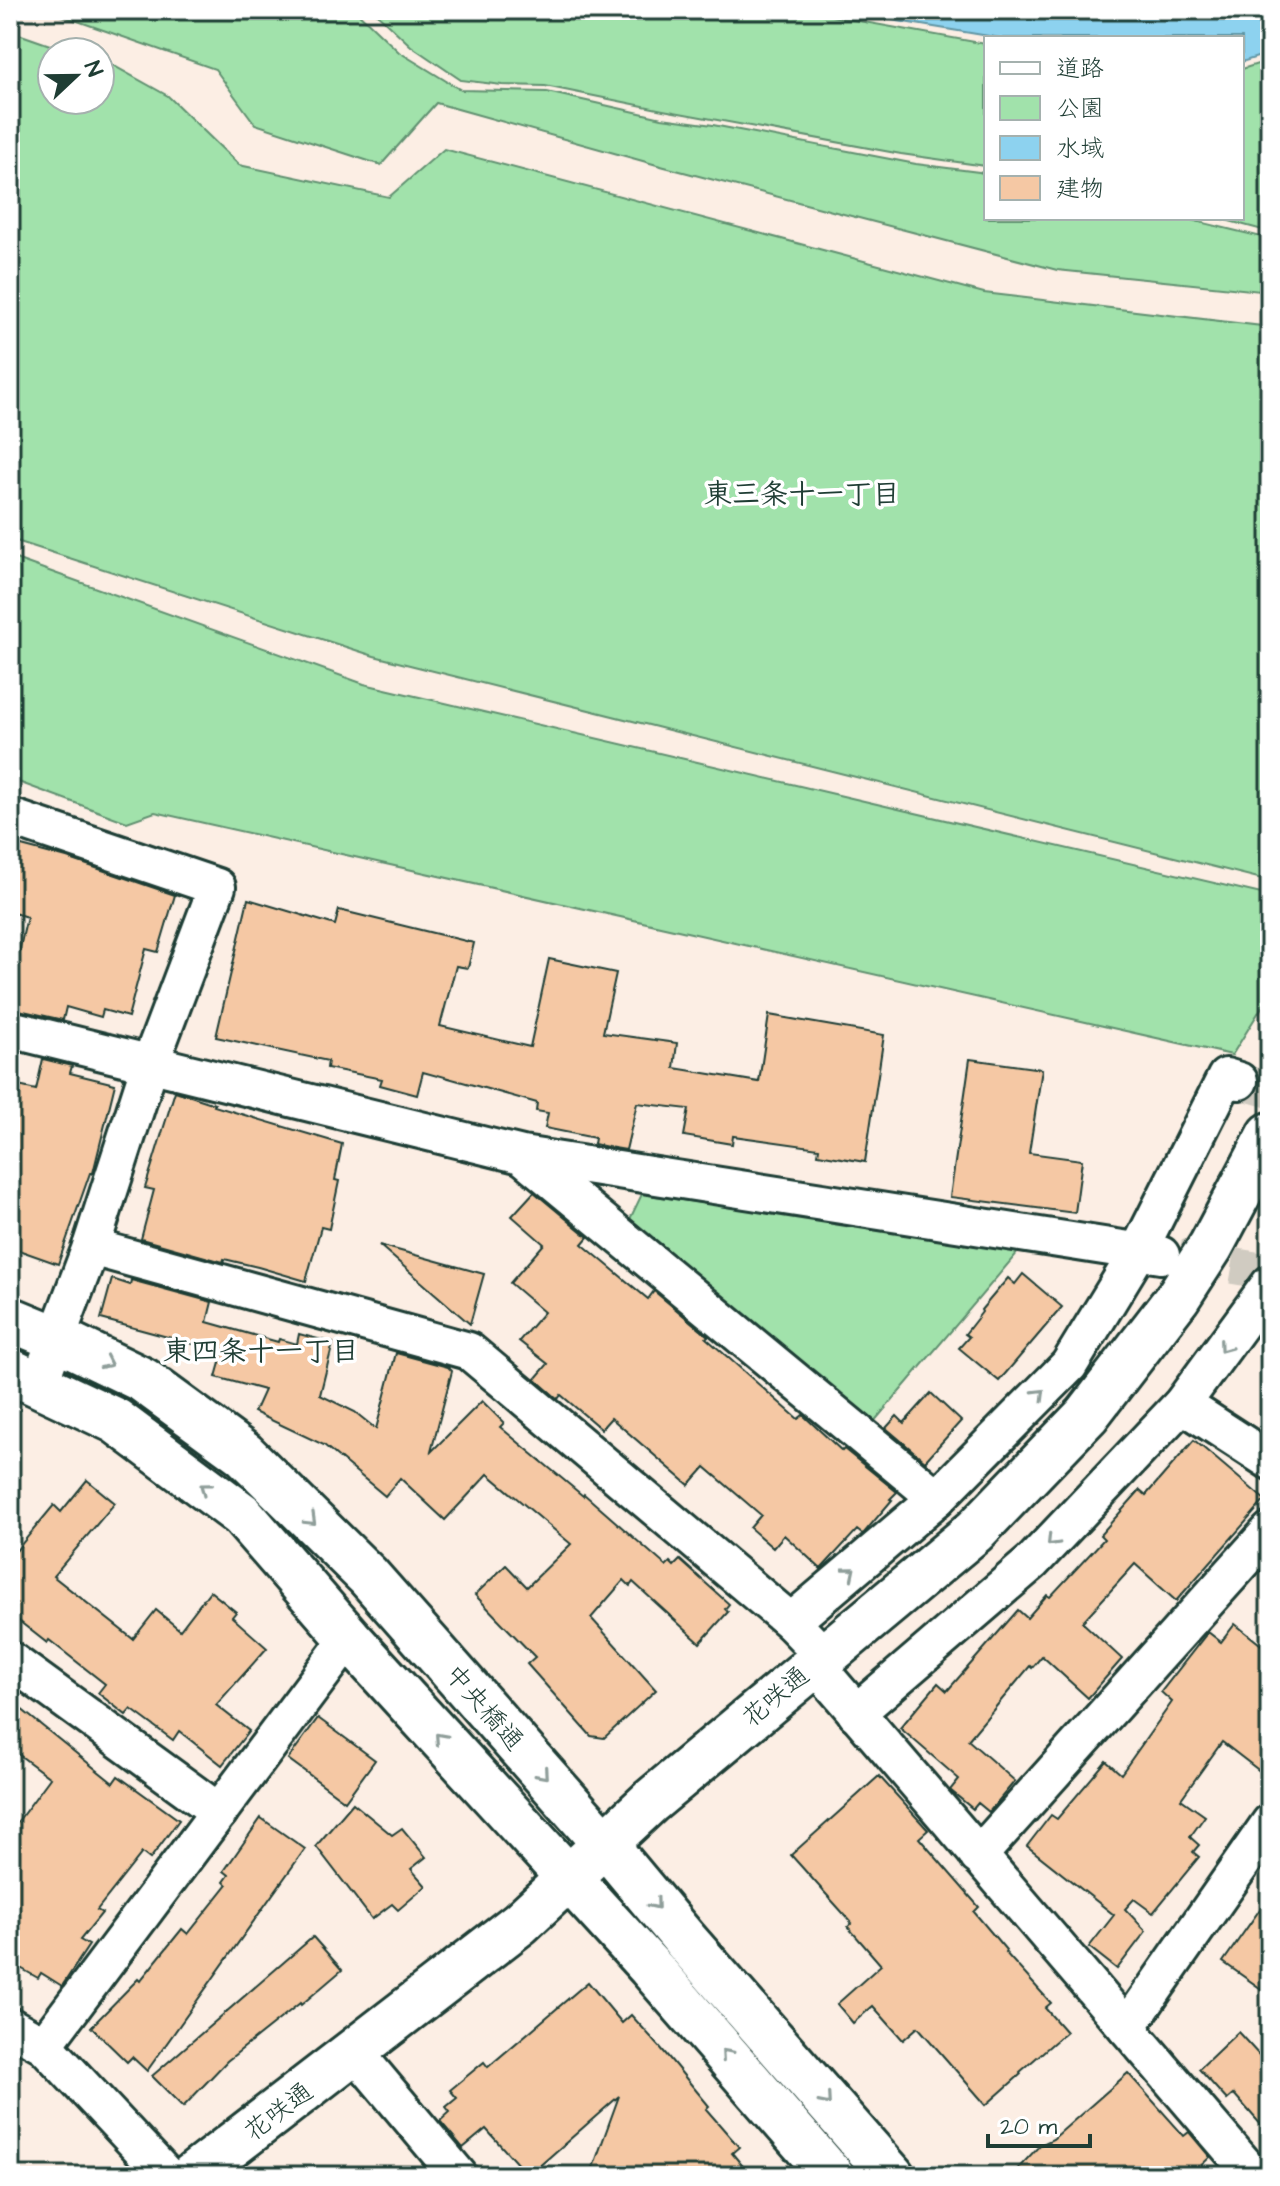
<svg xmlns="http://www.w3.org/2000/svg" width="1280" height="2186" font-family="'Architects Daughter','Klee One',sans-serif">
<rect width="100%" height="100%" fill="#fceee4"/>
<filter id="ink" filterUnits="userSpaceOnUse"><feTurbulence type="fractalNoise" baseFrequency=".0125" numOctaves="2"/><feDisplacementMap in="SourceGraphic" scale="16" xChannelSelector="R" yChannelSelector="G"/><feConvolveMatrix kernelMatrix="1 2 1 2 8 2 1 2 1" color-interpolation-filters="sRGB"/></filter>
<g filter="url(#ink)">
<g fill="#a1e2ab" stroke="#609070" stroke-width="2">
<polygon points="46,10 355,10 399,52 461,90 547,92 662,118 713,125 916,164 979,172 986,174 986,218 1183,218 1270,239 1270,292 1057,270 657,165 436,103 381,165 255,124 215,69"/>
<polygon points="373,10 798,10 986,44 986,166 901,154 663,110 545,86 502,85 461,80 411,46"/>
<polygon points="10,31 70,52 52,52 52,100 100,100 100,61 114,66 168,96 239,165 389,197 444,149 984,293 1270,327 1270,881 374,656 10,539"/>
<polygon points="1270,60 1270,232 1218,218 1242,218 1242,69"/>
<polygon points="10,557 364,684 1270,896 1270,994 1232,1055 155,812 127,822 10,779"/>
<polygon points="642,1194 1019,1251 872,1424 630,1219"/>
</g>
<polygon fill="#8dd2ef" stroke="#6196a4" stroke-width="2" points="830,10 1270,10 1270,53 1242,62 1242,38 1001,38"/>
<g fill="#f5c8a4" stroke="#1f3d34" stroke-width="2">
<polygon points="10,843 67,858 175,895 158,952 146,949 128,1017 103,1010 101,1017 66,1007 63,1020 10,1008 10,991 27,917 10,912"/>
<polygon points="248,899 335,925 339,910 474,943 468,968 456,966 440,1026 530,1047 549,959 616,973 603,1033 677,1043 674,1068 759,1082 769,1015 884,1035 865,1162 818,1154 819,1148 733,1136 732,1144 684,1136 689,1109 637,1103 626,1150 608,1147 594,1144 595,1138 545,1128 548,1113 536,1111 537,1103 438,1075 437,1076 423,1072 417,1095 380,1085 382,1079 327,1068 328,1061 216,1037"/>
<polygon points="43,1059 72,1066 70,1073 115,1084 94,1169 93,1173 90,1173 58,1264 10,1247 10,1084 36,1090"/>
<polygon points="970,1059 1042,1069 1029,1153 1082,1160 1075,1213 950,1197"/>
<polygon points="175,1091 215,1104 214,1106 342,1144 335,1180 339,1181 329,1229 321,1227 306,1281 258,1267 224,1259 223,1262 141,1239 154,1190 145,1188"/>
<polygon points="534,1192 588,1237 582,1244 648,1299 654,1291 708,1336 706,1338 798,1419 803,1415 842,1451 844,1449 897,1492 890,1499 892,1500 864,1533 862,1534 857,1530 821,1569 784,1535 773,1548 750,1528 761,1515 705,1467 689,1485 611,1418 601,1429 561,1395 558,1399 535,1379 548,1364 519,1341 544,1312 510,1283 544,1244 512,1216"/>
<polygon points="379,1245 484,1274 470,1324"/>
<polygon points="1023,1274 1062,1307 999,1381 959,1348 969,1337 965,1334 982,1312 981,1310 1008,1278 1015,1284"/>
<polygon points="112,1279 130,1285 131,1280 212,1302 207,1322 278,1342 279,1339 297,1344 299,1334 333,1343 320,1395 355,1412 376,1429 396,1353 448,1367 452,1371 431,1452 482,1401 504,1423 500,1427 583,1496 584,1494 666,1566 670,1562 674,1566 680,1560 729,1604 725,1609 728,1612 700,1643 633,1582 630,1586 624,1580 591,1618 656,1690 604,1738 591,1736 527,1664 535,1657 475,1595 506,1565 527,1587 571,1544 488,1474 445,1520 400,1478 385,1496 324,1445 254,1412 264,1390 216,1377 223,1352 101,1319"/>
<polygon points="931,1393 961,1421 925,1461 886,1428 897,1416 904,1423"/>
<polygon points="1194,1440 1265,1500 1176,1601 1135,1564 1082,1622 1122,1659 1088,1698 1042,1656 1032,1668 1030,1666 968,1740 1015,1781 989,1812 978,1803 973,1809 950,1790 959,1779 900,1728 938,1683 947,1691 1018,1610 1027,1618 1047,1595 1050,1597 1104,1539 1100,1535 1140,1490 1146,1495"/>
<polygon points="87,1480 115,1503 53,1576 133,1639 156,1610 180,1630 210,1591 236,1612 232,1617 267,1648 216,1705 249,1731 222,1765 179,1731 173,1740 131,1709 126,1715 98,1693 105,1684 49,1640 47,1643 10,1614 10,1558 54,1505 61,1512"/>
<polygon points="1235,1624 1270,1652 1270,1779 1222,1742 1181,1799 1205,1816 1190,1837 1199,1845 1193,1852 1199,1857 1153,1913 1134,1899 1125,1909 1146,1931 1117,1969 1089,1947 1114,1915 1027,1846 1051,1815 1057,1819 1106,1761 1121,1774 1172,1702 1161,1692 1208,1632 1221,1642"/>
<polygon points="10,1700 113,1783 118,1776 179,1820 150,1859 142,1853 97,1910 102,1913 80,1940 89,1945 62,1986 41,1973 38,1978 10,1962 10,1832 50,1778 10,1748"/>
<polygon points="318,1718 375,1760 345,1801 288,1759"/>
<polygon points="879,1776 928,1830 919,1838 979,1907 974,1912 1006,1950 1005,1952 1051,2003 1045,2008 1066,2032 1020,2072 1021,2074 986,2105 918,2027 903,2040 873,2006 853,2023 837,2004 881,1965 848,1927 852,1923 791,1855"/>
<polygon points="353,1803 392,1835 402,1828 426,1857 411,1869 426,1886 398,1910 392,1904 372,1919 316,1846"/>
<polygon points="261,1818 305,1849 147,2071 132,2057 127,2062 91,2027 138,1979 140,1981 182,1929 188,1934 227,1885 224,1882 229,1875 224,1871"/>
<polygon points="1270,1895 1270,1995 1223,1962"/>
<polygon points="313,1937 342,1970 301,2005 300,2003 227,2061 183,2107 152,2076"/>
<polygon points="588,1982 622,2023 631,2015 660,2047 709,2106 706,2109 739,2147 732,2153 751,2176 590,2176 619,2096 528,2176 486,2129 463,2148 440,2121 450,2112 446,2107 457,2098 450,2090 484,2062 488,2067"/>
<polygon points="1238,2032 1270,2067 1270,2135 1234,2094 1227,2100 1199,2069"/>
<polygon points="1128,2073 1184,2136 1189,2132 1210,2157 1190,2176 1011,2176 1040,2145 1053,2139"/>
</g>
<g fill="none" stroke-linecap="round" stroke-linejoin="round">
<g stroke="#d0cbc1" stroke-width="36" stroke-dasharray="36 18" stroke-linecap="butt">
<polyline points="1239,1081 1270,1090"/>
<polyline points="1179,1257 1258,1270"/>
</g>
<defs>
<g id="minor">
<polyline points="10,817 217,887 150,1064 91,1247 39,1384"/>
<polyline points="10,1029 522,1155 1161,1255"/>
<polyline points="523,1156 937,1498"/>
<polyline points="91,1247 469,1351 791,1622 823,1655"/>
<polyline points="1182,1404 1270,1461"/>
<polyline points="791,1622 937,1498 1069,1365 1138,1252 1226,1077 1239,1081"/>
<polyline points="10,1660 219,1812"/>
<polyline points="814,1663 1254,2176"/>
<polyline points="856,1713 1032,1562 1182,1404 1270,1284"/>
<polyline points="978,1856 1270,1531"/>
<polyline points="10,2026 44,2045 167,2176"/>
<polyline points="1127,2028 1270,1823"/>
<polyline points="44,2045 349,1638"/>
<polyline points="355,2052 459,2176"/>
</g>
<g id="tertiary">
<polyline points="10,1319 56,1338 143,1380 244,1454 368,1576 605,1844 686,1941 892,2176"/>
<polyline points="10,1371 116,1421 242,1515 349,1638 650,1967 832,2176"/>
<polyline points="192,2176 520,1923 651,1801 975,1531 1087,1415 1178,1297 1211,1246 1270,1135"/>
</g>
</defs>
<use href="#minor" stroke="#1f3d34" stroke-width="42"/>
<use href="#tertiary" stroke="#1f3d34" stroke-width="50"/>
<use href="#minor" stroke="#fff" stroke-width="36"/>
<use href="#tertiary" stroke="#fff" stroke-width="44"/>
</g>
<defs><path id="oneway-chevron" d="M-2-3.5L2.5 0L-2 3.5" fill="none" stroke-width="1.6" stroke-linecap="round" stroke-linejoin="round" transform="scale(2)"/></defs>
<g stroke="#8f9e9a">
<use href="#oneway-chevron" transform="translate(1224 1347) rotate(126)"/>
<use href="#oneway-chevron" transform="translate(107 1363) rotate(26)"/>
<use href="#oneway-chevron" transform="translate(1040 1394) rotate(-45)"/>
<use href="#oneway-chevron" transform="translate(205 1488) rotate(-143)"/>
<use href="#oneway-chevron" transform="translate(311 1520) rotate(44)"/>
<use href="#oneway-chevron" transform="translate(1052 1541) rotate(134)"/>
<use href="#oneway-chevron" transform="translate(850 1572) rotate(-40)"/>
<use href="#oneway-chevron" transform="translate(440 1738) rotate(-132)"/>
<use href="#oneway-chevron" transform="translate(543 1774) rotate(49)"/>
<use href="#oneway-chevron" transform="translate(655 1904) rotate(50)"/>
<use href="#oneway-chevron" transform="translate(726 2054) rotate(-131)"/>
<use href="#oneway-chevron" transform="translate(826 2100) rotate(49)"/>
</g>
</g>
<g text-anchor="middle" stroke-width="7" stroke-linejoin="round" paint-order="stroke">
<g font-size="26" fill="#1f3d34" stroke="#fff">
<text transform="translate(775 1696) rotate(-40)" y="9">花咲通</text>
<text transform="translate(485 1707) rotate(49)" y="9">中央橋通</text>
<text transform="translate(278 2111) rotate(-37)" y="9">花咲通</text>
</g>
<g font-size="28" font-weight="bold" fill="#1f3d34" stroke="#fff">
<text x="802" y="503">東三条十一丁目</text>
<text x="261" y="1360">東四条十一丁目</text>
</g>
</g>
<rect width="1280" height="2186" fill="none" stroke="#fff" stroke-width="40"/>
<rect x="20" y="20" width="1240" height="2146" fill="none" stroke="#1f3d34" stroke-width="3" filter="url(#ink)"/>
<rect x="984" y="36" width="260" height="184" fill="#ffffff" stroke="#a5b1ae" stroke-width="2"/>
<rect x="1000" y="62" width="40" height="12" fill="#ffffff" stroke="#a5b1ae" stroke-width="2"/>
<text x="1056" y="76" font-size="24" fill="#1f3d34">道路</text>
<rect x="1000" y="96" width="40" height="24" fill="#a1e2ab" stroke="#a5b1ae" stroke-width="2"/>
<text x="1056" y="116" font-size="24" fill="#1f3d34">公園</text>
<rect x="1000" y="136" width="40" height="24" fill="#8dd2ef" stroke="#a5b1ae" stroke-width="2"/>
<text x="1056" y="156" font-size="24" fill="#1f3d34">水域</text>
<rect x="1000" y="176" width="40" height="24" fill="#f5c8a4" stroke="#a5b1ae" stroke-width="2"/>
<text x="1056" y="196" font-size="24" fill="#1f3d34">建物</text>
<g transform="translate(76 76) rotate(68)"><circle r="38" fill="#ffffff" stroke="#a5b1ae" stroke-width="2"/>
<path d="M0-6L14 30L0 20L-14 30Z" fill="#1f3d34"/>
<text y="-12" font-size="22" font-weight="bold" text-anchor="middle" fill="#1f3d34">N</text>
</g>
<path d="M988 2134v12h102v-12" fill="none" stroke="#1f3d34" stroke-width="4"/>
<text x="1000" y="2134" font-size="24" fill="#1f3d34" stroke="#ffffff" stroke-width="6" paint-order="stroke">20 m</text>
</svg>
